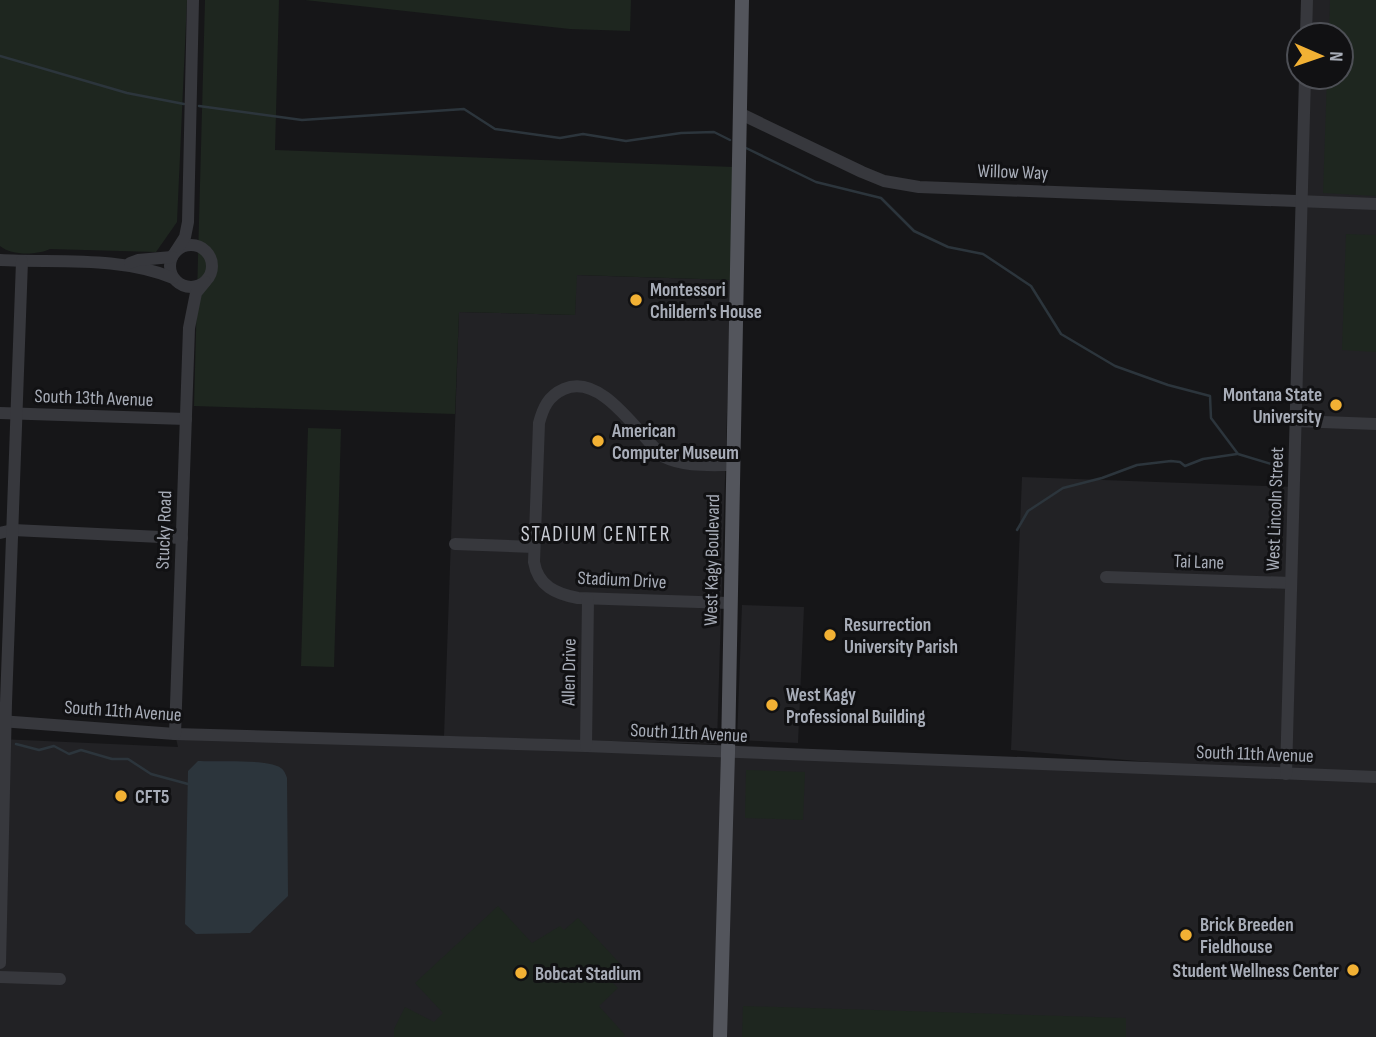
<svg xmlns="http://www.w3.org/2000/svg" width="1376" height="1037" font-family="'Sofia Sans Condensed',sans-serif">
<rect width="100%" height="100%" fill="#161618"/>
<g fill="#222225">
<polygon points="1307,0 1376,0 1376,1037 0,1037 0,739 178,747 175,734 1265,772 1011,750 1022,477 1294,487 1305,77 1341,77 1341,35 1306,35"/>
<polygon points="576,275 731,280 717,744 444,736 459,312 575,315"/>
<polygon points="742,605 804,607 798,743 737,740"/>
</g>
<g fill="#1e261f">
<path d="M 0,0 L 187,0 L 177,222 L 156,252 L 50,249 C 37,255 12,256 0,246 Z"/>
<polygon points="205,0 279,0 275,150 734,167 731,280 577,275 575,315 459,312 455,414 194,406"/>
<polygon points="305,0 631,0 630,31 570,29"/>
<polygon points="1330,0 1376,0 1376,196 1323,193 1327,77 1341,77 1341,35 1329,35"/>
<polygon points="1346,234 1376,235 1376,352 1342,350"/>
<polygon points="308,428 341,429 334,667 301,666"/>
<polygon points="746,770 805,772 803,820 745,818"/>
<polygon points="498,906 532,943 560,926 564,930 578,918 623,967 609,979 618,988 599,1006 625,1035 623,1037 394,1037 394,1029 405,1007 434,1022 443,1013 415,983"/>
<polygon points="743,1006 1126,1018 1126,1037 742,1037"/>
</g>
<path fill="#2c353c" d="M 198,761 C 218,762 259,759 277,766 C 283,768 285,772 287,778 L 288,896 L 250,933 L 196,934 L 185,924 L 188,771 Z"/>
<g fill="none" stroke-linecap="round" stroke-linejoin="round">
<g stroke="#2c353c" stroke-width="2.5">
<polyline points="0,56 127,93 184,104"/>
<polyline points="199,106 302,120 464,109 495,129 560,138 583,134 626,141 681,133 714,132 730,140"/>
<polyline points="746,148 816,182 881,198 914,231 948,247 983,254 1031,286 1061,334 1115,366 1168,385 1210,396 1211,418 1238,454 1278,466"/>
<polyline points="1017,530 1028,511 1063,488 1102,478 1137,465 1171,461 1180,462 1185,466 1203,459 1237,454"/>
<polyline points="16,744 39,750 54,746 69,754 81,750 112,759 128,759 151,774 188,784"/>
</g>
<g stroke="#37383d" stroke-width="12">
<polyline points="1306,35 1307,0"/>
<polyline points="739,113 862,172 884,181 919,187 1376,204"/>
<circle cx="191" cy="266" r="21"/>
<polyline points="176,251 185,237 188,222 193,0"/>
<path d="M 0,260 C 57,263 120,256 173,278"/>
<polyline points="130,263 138,260 172,257"/>
<polyline points="0,413 186,419"/>
<polyline points="1296,421 1376,424"/>
<polyline points="0,533 13,530 182,538"/>
<polyline points="455,544 534,547"/>
<polyline points="1106,577 1291,583"/>
<path d="M 729,603 L 578,598 C 556,594 538,586 534,562 L 539,423 C 543,408 548,396 564,389 C 602,372 639,436 664,457 C 684,467 709,465 732,465"/>
<polyline points="0,721 175,734 586,746 1376,777"/>
<polyline points="175,734 189,328 196,293 205,282"/>
<polyline points="586,746 588,599"/>
<polyline points="1286,774 1305,77"/>
<polyline points="0,963 6,703 22,261"/>
<polyline points="0,977 60,979"/>
</g>
<polyline stroke="#53555c" stroke-width="14" points="720,1037 728,753 742,0"/>
</g>
<g fill="#f2b134" stroke="#111113" stroke-width="2.5">
<circle cx="636" cy="300" r="7"/>
<circle cx="1336" cy="405" r="7"/>
<circle cx="598" cy="441" r="7"/>
<circle cx="830" cy="635" r="7"/>
<circle cx="772" cy="705" r="7"/>
<circle cx="121" cy="796" r="7"/>
<circle cx="1186" cy="935" r="7"/>
<circle cx="1353" cy="970" r="7"/>
<circle cx="521" cy="973" r="7"/>
</g>
<g text-anchor="middle" stroke-width="6" stroke-linejoin="round" paint-order="stroke">
<g font-size="19" fill="#a8adb8" stroke="#111113">
<text transform="translate(1013 171) rotate(2)" y="7">Willow Way</text>
<text transform="translate(94 397) rotate(2)" y="7">South 13th Avenue</text>
<text transform="translate(1274 509) rotate(-88)" y="7">West Lincoln Street</text>
<text transform="translate(163 530) rotate(-88)" y="7">Stucky Road</text>
<text transform="translate(711 560) rotate(-89)" y="7">West Kagy Boulevard</text>
<text transform="translate(1199 561) rotate(2)" y="7">Tai Lane</text>
<text transform="translate(622 579) rotate(3)" y="7">Stadium Drive</text>
<text transform="translate(568 672) rotate(-89)" y="7">Allen Drive</text>
<text transform="translate(123 710) rotate(4)" y="7">South 11th Avenue</text>
<text transform="translate(689 732) rotate(3)" y="7">South 11th Avenue</text>
<text transform="translate(1255 753) rotate(2)" y="7">South 11th Avenue</text>
</g>
<g font-size="19" font-weight="bold" fill="#a8adb8" stroke="#111113" text-anchor="start">
<text x="650" y="296">Montessori<tspan x="650" dy="22">Childern's House</tspan></text>
<text x="1322" y="401" text-anchor="end">Montana State<tspan x="1322" dy="22">University</tspan></text>
<text x="612" y="437">American<tspan x="612" dy="22">Computer Museum</tspan></text>
<text x="844" y="631">Resurrection<tspan x="844" dy="22">University Parish</tspan></text>
<text x="786" y="701">West Kagy<tspan x="786" dy="22">Professional Building</tspan></text>
<text x="135" y="803">CFT5</text>
<text x="1200" y="931">Brick Breeden<tspan x="1200" dy="22">Fieldhouse</tspan></text>
<text x="1339" y="977" text-anchor="end">Student Wellness Center</text>
<text x="535" y="980">Bobcat Stadium</text>
</g>
<g font-size="21" letter-spacing="2" fill="#c9ccd4" stroke="#111113">
<text x="596" y="541">STADIUM CENTER</text>
</g>
</g>
<g transform="translate(1320 56) rotate(92)"><circle r="33" fill="#111113" stroke="#4d4f55" stroke-width="2"/>
<path d="M0-5L12 26L0 18L-12 26Z" fill="#f2b134"/>
<text y="-10" font-size="19" font-weight="bold" text-anchor="middle" fill="#a8adb8">N</text>
</g>
</svg>
